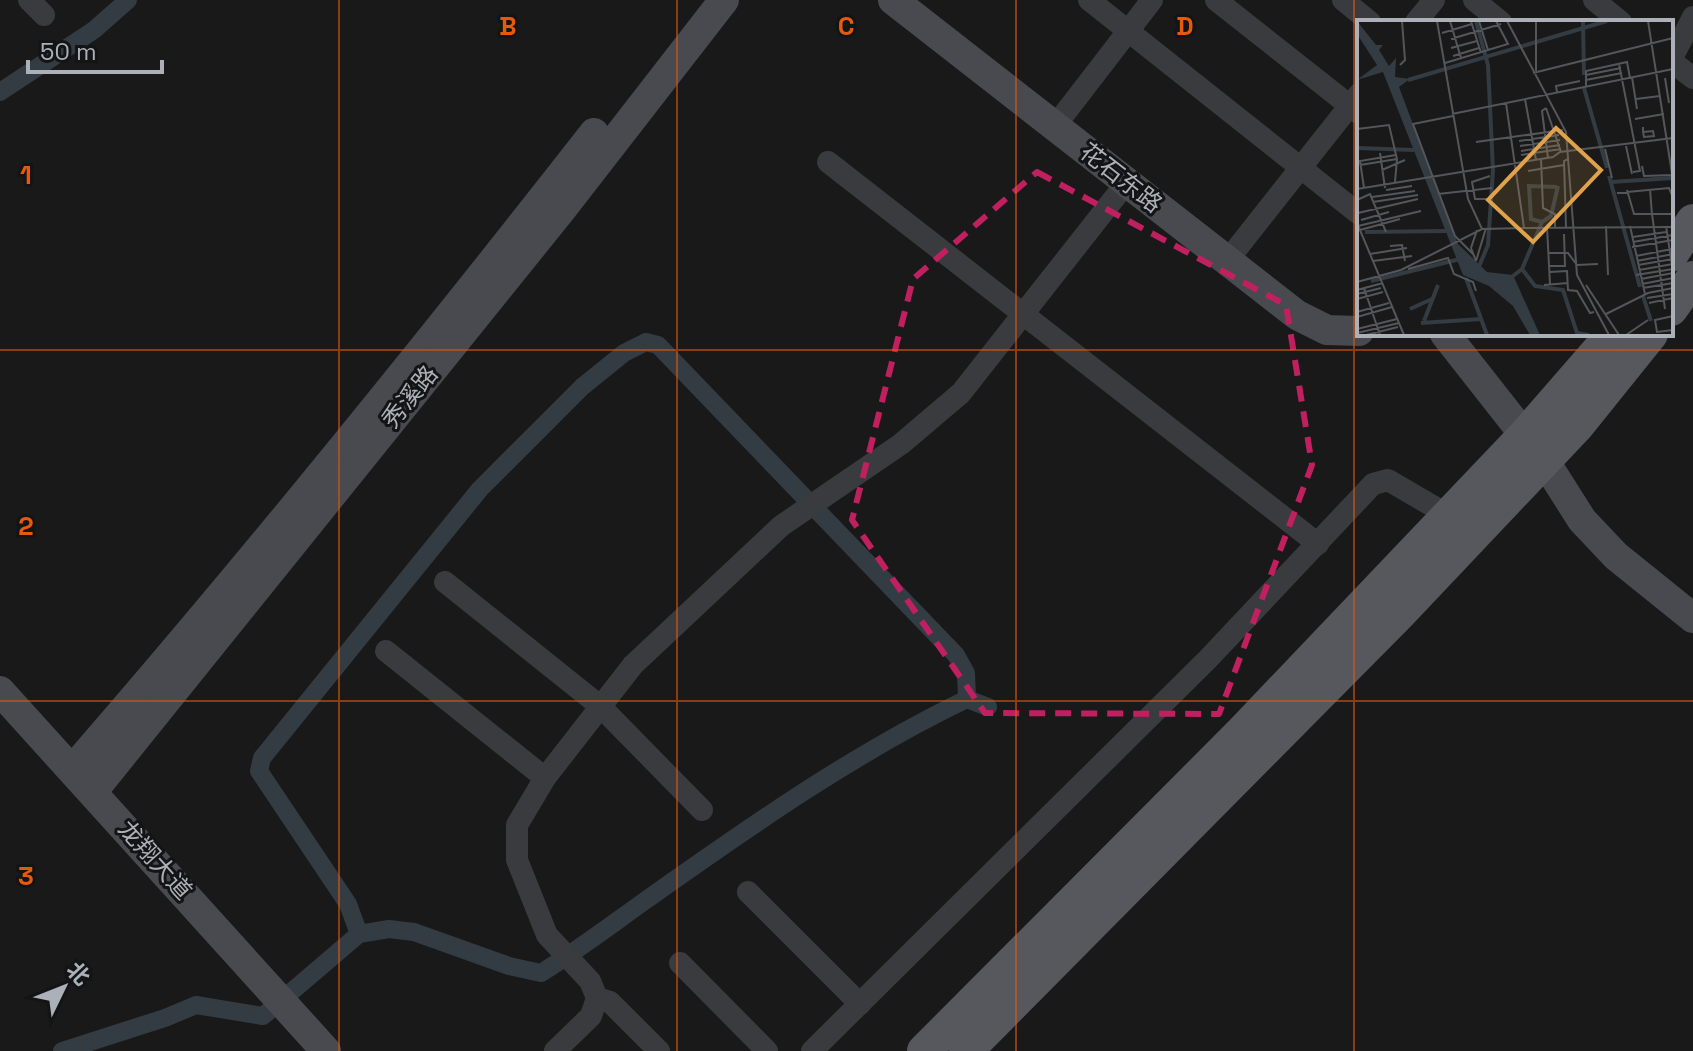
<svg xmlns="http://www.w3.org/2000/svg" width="1693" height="1051" font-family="'Space Grotesk','Noto Sans SC',sans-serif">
<rect width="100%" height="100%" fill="#19191a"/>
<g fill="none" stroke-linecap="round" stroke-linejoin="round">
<g stroke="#333c42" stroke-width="18">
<polyline points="0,92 94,30 128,0"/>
<polyline points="359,934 348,904 259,771 262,758 480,489 582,387 624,353 646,342 658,345 956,655 966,673 967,699"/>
<path d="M 62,1051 L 165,1018 L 196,1005 L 263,1016 L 359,934 L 389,929 L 414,932 L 509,966 L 541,973 C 578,950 611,925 646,900 C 748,828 854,753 967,699 L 988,707"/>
</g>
<g stroke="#3a3b3f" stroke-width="22">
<polyline points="29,0 44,15"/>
<polyline points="1089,0 1359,214"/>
<polyline points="1216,0 1359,113"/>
<polyline points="1343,0 1370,22"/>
<polyline points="1474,0 1501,22"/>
<polyline points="1594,0 1621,22"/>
<polyline points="1416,22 1434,0"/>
<polyline points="1671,60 1693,17"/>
<polyline points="1671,61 1693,78"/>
<polyline points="1055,126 1152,0"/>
<polyline points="828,162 1318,544"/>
<polyline points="1227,261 1359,94"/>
<polyline points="445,582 600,706 702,810"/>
<polyline points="386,651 545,778"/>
<polyline points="748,892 860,1004"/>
<polyline points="680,963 767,1051"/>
<polyline points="597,998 610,1002 659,1051"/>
<polyline points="555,1051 591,1016 597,998 590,981 547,935 517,860 517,825 545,778 633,665 781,526 901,444 961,393 1127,182"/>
<polyline points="812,1051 1208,659 1373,484 1388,480 1448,515"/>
</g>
<g stroke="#484a4f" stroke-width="30">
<polyline points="893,0 1297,315 1327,330 1359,331"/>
<polyline points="1445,334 1544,460 1582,520 1616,556 1693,618"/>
<polyline points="0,691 326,1051"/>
<path d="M 73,769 C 253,562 425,349 594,133"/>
<polyline points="93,791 561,210 724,0"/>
</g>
<g stroke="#56585e" stroke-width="34">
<polyline points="1671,255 1693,221"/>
<polyline points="1671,309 1693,278"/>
<polyline points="924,1051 1242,732 1525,435 1613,334"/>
<polyline points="966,1051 1399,614 1577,426 1651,334"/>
</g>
</g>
<path fill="none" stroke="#c12060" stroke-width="6" stroke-dasharray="16 10" stroke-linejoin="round" d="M 1037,172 L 1286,305 L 1312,465 L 1219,714 L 985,713 L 852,520 L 913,279 Z"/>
<path fill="none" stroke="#e8590c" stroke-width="2" stroke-opacity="0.55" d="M 339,0 L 339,1051M 677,0 L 677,1051M 1016,0 L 1016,1051M 1354,0 L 1354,1051M 0,350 L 1693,350M 0,701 L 1693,701"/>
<g text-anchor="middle" stroke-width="6" stroke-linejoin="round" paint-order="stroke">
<g font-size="24" fill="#acb1b9" stroke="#131415">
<text transform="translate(1121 178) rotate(38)" y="8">花石东路</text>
<text transform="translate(410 397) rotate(-51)" y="8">秀溪路</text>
<text transform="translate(155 860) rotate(48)" y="8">龙翔大道</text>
</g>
</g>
<g transform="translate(1357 20)">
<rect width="316" height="316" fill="#19191a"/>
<path d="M 0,1 L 19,25 L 26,25 L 22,30 L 32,46 L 39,38 L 38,57 L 53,59 L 42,67 L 101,224 L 130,252 L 156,255 L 183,315 L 173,315 L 156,286 L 132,266 L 106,255 L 26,52 L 0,60 L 20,45 L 0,14 Z" fill="#333c42"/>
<path fill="none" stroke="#333c42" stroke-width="4" d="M 119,1 L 131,45 L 136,150 L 131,225 L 121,249M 226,1 L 227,55M 51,60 L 250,1M 227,68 L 250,148M 0,128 L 57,130M 252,156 L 283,267M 254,162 L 316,158M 185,202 L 174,199 L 172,166 L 200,167M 8,212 L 89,211M 165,249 L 178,266 L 206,270 L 220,313 L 232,315M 109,258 L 130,315M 152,259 L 165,249 L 185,202 L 194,196 L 201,166M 14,261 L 103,239M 286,276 L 294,301M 53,289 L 75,279M 67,301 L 81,265M 64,303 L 124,299"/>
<path fill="none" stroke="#54565a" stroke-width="2" d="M 80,1 L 111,179 L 125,209M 93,1 L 104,38M 114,1 L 124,33M 122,1 L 131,30M 150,1 L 209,112 L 220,255 L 252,315M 179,1 L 179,51M 291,1 L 316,160M 85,13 L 115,4M 94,19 L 144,4M 94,28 L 120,21M 96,36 L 122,28M 88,43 L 151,24 L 139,1M 262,44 L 283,151 L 276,152M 43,45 L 48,40 L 45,1M 176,53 L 316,18M 229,55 L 264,48M 275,57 L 280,89M 308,58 L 312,83M 229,60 L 265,53M 229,68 L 229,51 L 270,42 L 273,58M 200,72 L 199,66 L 223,61M 168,79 L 179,140M 279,79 L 303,76M 149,83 L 167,208 L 316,207M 189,88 L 185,91 L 191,138M 189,88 L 204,132M 95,94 L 316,49M 96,96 L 56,104 L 98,216 L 117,235M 278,99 L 307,94M 286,107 L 286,112 L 287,117 L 297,116 L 296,111 L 286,112M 0,109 L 32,105 L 40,139 L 38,162M 162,121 L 202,115M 119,122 L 206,110M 163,126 L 203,120M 269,126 L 275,154M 248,129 L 255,158M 164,131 L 203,125M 23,133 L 28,168M 164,135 L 204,129M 184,139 L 186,188 L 198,194 L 198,207M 3,145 L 40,139M 285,146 L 287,156 L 316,155M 25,150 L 48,140M 171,151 L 207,145M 133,156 L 115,162 L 118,179 L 133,179M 7,168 L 3,141 L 39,135M 0,169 L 196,137 L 203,132 L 316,118M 293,169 L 295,195M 29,170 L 55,166M 270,170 L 277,194 L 316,194M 260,173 L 312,168 L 316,178M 81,174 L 135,168M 15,177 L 58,171M 0,180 L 13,174 L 29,212M 16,182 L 61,175M 1,193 L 61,179M 295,194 L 308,289M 4,200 L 32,192M 0,203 L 47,315M 1,206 L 64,191M 249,206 L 251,255M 273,206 L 288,274M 309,206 L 316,252M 190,207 L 193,264M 209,207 L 207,141 L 211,139M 3,210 L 43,199M 276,217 L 309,212M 276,222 L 316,215M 33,226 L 45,225 L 48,241M 275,227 L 316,220M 191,233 L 211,233 L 220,245 L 241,244M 13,234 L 50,228M 279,236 L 315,229M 16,241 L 55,236M 119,241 L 114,228 L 120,210M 119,241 L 129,208M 280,241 L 316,234M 281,245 L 316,239M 192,246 L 208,246 L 207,214M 51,249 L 91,238 L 97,254 L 116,262 L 119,271M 282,250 L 316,244M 193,252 L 210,251 L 211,270 L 220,271 L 233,293 L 237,292M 279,255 L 316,249M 284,259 L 316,253M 0,262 L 44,250 L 125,209 L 167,208M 285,264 L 316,258M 187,265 L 211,263M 229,265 L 262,315M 7,268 L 23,315M 286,268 L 316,263M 0,270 L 26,263M 0,274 L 24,268M 290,278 L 316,274M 0,279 L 26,272M 292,283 L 316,278M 0,292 L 32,283M 249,294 L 291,273 L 316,268M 316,296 L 298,300 L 300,312 L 316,310M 0,297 L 35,287M 0,309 L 40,299M 0,313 L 42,303M 9,315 L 41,307M 269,315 L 291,300"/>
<path fill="#e0a34b" fill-opacity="0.15" stroke="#e0a34b" stroke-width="4" d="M 199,108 L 244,150 L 176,222 L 131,180 Z"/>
<rect width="316" height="316" fill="none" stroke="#acb1b9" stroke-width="4"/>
</g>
<g font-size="26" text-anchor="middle" font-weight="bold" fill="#e8590c" stroke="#131415" stroke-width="6" stroke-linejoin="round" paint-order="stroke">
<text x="508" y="35">B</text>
<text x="846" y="35">C</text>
<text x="1185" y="35">D</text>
<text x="26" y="184">1</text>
<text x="26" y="535">2</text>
<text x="26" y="885">3</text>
</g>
<g transform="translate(64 987) rotate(47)" stroke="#131415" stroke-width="6" paint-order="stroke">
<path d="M0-6L14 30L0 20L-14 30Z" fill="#acb1b9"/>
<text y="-12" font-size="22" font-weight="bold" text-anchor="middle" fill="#acb1b9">北</text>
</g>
<path d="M28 60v12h134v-12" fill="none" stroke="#acb1b9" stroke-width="4"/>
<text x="40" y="60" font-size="24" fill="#acb1b9" stroke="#131415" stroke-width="6" paint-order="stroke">50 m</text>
</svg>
